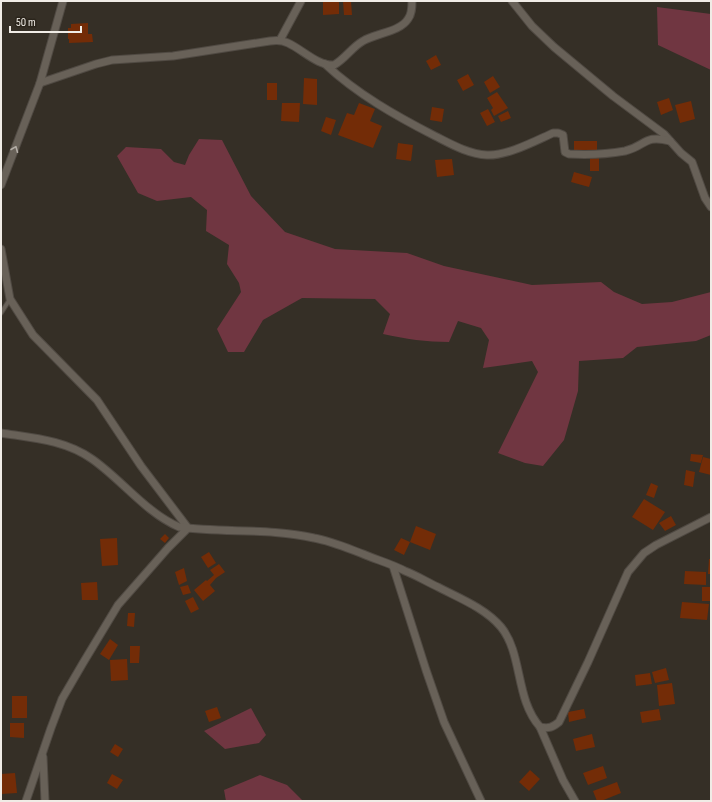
<svg xmlns="http://www.w3.org/2000/svg" width="712" height="802" font-family="'Sofia Sans Condensed',sans-serif">
<rect width="100%" height="100%" fill="#352f26"/>
<g fill="#703641">
<polygon points="657,7 711,14 711,70 658,45"/>
<path d="M 199,139 L 222,140 L 251,196 L 285,232 L 335,249 L 407,253 L 444,266 L 532,285 L 601,282 L 614,292 L 642,304 L 672,302 L 711,292 L 711,335 L 696,341 L 637,347 L 623,358 L 579,361 L 578,391 L 564,440 L 543,466 L 525,463 L 498,453 L 538,372 L 532,361 L 483,368 L 489,340 L 481,328 L 458,321 L 449,342 C 427,342 405,339 383,334 L 390,314 L 375,299 L 302,298 L 263,320 L 244,352 L 228,352 L 217,329 L 241,292 L 239,283 L 227,264 L 229,245 L 206,231 L 207,210 L 191,197 L 157,201 L 138,193 L 117,156 L 126,147 L 161,149 L 174,162 L 185,165 L 189,155 Z"/>
<polygon points="251,708 266,735 259,743 225,749 204,731"/>
<polygon points="260,775 287,785 303,801 226,801 224,790"/>
</g>
<g fill="#732c07">
<polygon points="323,1 339,1 339,14 323,15"/>
<polygon points="343,1 351,1 352,15 344,15"/>
<polygon points="88,23 88,34 92,34 93,42 69,43 69,39 68,39 68,28 71,28 71,24"/>
<polygon points="436,55 441,65 431,70 426,61"/>
<polygon points="468,74 474,85 463,91 457,80"/>
<polygon points="493,76 500,87 490,93 484,82"/>
<polygon points="304,78 317,79 317,105 303,104"/>
<rect x="267" y="83" width="10" height="17"/>
<polygon points="497,92 508,108 494,116 491,110 493,108 487,98"/>
<polygon points="669,98 673,110 661,115 657,102"/>
<polygon points="691,101 695,119 680,123 675,105"/>
<polygon points="282,103 300,103 299,122 281,121"/>
<polygon points="359,103 375,109 370,121 382,126 373,148 338,135 347,113 354,115"/>
<polygon points="432,107 444,109 442,122 430,120"/>
<polygon points="488,109 495,122 487,126 480,113"/>
<polygon points="508,111 511,118 501,122 498,116"/>
<polygon points="326,117 336,120 331,135 321,131"/>
<rect x="574" y="141" width="23" height="10"/>
<polygon points="398,143 413,145 411,161 396,159"/>
<polygon points="590,154 608,154 608,158 599,158 599,171 590,171"/>
<polygon points="452,159 454,175 437,177 435,160"/>
<polygon points="574,172 592,177 589,187 571,182"/>
<polygon points="691,454 703,455 701,463 690,461"/>
<polygon points="703,457 711,459 711,475 699,472"/>
<polygon points="686,470 695,472 693,487 684,485"/>
<polygon points="651,483 658,486 654,498 646,495"/>
<polygon points="644,499 665,512 653,530 632,517"/>
<polygon points="671,516 676,525 665,531 659,523"/>
<polygon points="416,526 436,534 430,550 410,542"/>
<polygon points="165,534 169,538 165,543 160,539"/>
<polygon points="117,538 118,565 102,566 100,539"/>
<polygon points="401,538 410,542 404,555 394,550"/>
<polygon points="209,552 216,563 208,568 201,557"/>
<polygon points="709,559 711,559 711,574 708,574"/>
<polygon points="219,564 225,572 216,578 210,585 215,591 203,601 194,590 206,580 207,581 214,575 210,570"/>
<polygon points="184,568 187,581 179,585 175,572"/>
<polygon points="685,571 706,572 706,585 684,584"/>
<polygon points="97,582 98,600 82,600 81,583"/>
<polygon points="188,585 191,593 183,595 180,587"/>
<rect x="702" y="587" width="9" height="14"/>
<polygon points="193,597 199,609 191,613 185,601"/>
<polygon points="682,602 709,604 707,620 680,618"/>
<polygon points="128,613 135,613 134,627 127,626"/>
<polygon points="110,639 118,645 109,660 100,654"/>
<polygon points="130,646 140,646 139,663 130,663"/>
<polygon points="127,659 128,680 111,681 110,660"/>
<polygon points="666,668 669,680 655,683 652,672"/>
<polygon points="650,673 652,684 636,686 635,675"/>
<polygon points="672,683 675,704 659,706 657,685"/>
<rect x="12" y="696" width="15" height="22"/>
<polygon points="217,707 221,718 209,722 205,711"/>
<polygon points="584,709 586,718 569,722 568,712"/>
<polygon points="659,709 661,720 642,723 640,712"/>
<polygon points="10,723 24,723 24,738 10,737"/>
<polygon points="592,734 595,747 576,751 573,739"/>
<polygon points="115,744 123,749 118,757 110,752"/>
<polygon points="603,766 607,778 588,785 583,773"/>
<polygon points="530,770 540,779 529,791 519,782"/>
<polygon points="15,773 17,793 1,794 1,774"/>
<polygon points="112,774 123,780 117,789 107,783"/>
<polygon points="617,782 621,793 601,801 597,801 593,791"/>
</g>
<g fill="none" stroke-linecap="round" stroke-linejoin="round">
<defs>
<polyline id="lane" points="1,313 10,299"/>
<g id="street">
<polyline points="512,1 532,26 554,47 613,96 664,134 681,153 692,162 705,198 711,207"/>
<polyline points="280,40 301,1"/>
<path d="M 325,64 C 357,94 396,116 435,136 C 451,144 468,154 487,155 C 507,156 535,141 553,133 L 558,133 L 563,135 L 565,152 L 569,154 C 587,155 608,154 625,151 C 646,146 644,134 670,141"/>
<path d="M 40,83 L 96,64 L 112,60 L 173,56 L 270,41 C 276,40 282,40 288,43 C 303,50 318,66 334,65 C 345,59 352,47 363,41 C 376,33 400,32 408,19 C 412,14 412,7 412,1"/>
<polyline points="1,185 40,83 63,1"/>
<polyline points="1,249 10,299 33,335 97,400 141,466 188,528 168,548 118,605 83,663 62,699 51,728 26,801"/>
<path d="M 1,433 C 33,438 65,440 92,459 C 122,480 145,512 179,527 C 224,533 270,528 314,538 C 331,541 347,548 363,554 C 377,560 392,564 405,571 C 416,575 427,582 438,587 C 459,598 485,608 501,627 C 523,654 515,699 540,727 C 549,729 553,727 559,722 L 588,662 L 628,572 L 644,553 L 656,545 L 711,517"/>
<polyline points="393,566 426,670 444,722 481,801"/>
<polyline points="540,727 563,780 575,801"/>
<polyline points="43,757 45,801"/>
</g>
</defs>
<use href="#lane" stroke="#504a43" stroke-width="5.5"/>
<use href="#street" stroke="#504a43" stroke-width="9"/>
<use href="#lane" stroke="#686158" stroke-width="3.5"/>
<use href="#street" stroke="#686158" stroke-width="7"/>
</g>
<defs><path id="oneway-chevron" d="M-2-3.5L2.5 0L-2 3.5" fill="none" stroke-width="1.6" stroke-linecap="round" stroke-linejoin="round"/></defs>
<use stroke="#b3ada6" href="#oneway-chevron" transform="translate(15 149) rotate(-68)"/>
<rect width="712" height="802" fill="none" stroke="#f0ece6" stroke-width="4"/>
<path d="M10 26v6h71v-6" fill="none" stroke="#f0ece6" stroke-width="2"/>
<text x="16" y="26" font-size="12" fill="#f0ece6" stroke="#2b251c" stroke-width="3" paint-order="stroke">50 m</text>
</svg>
